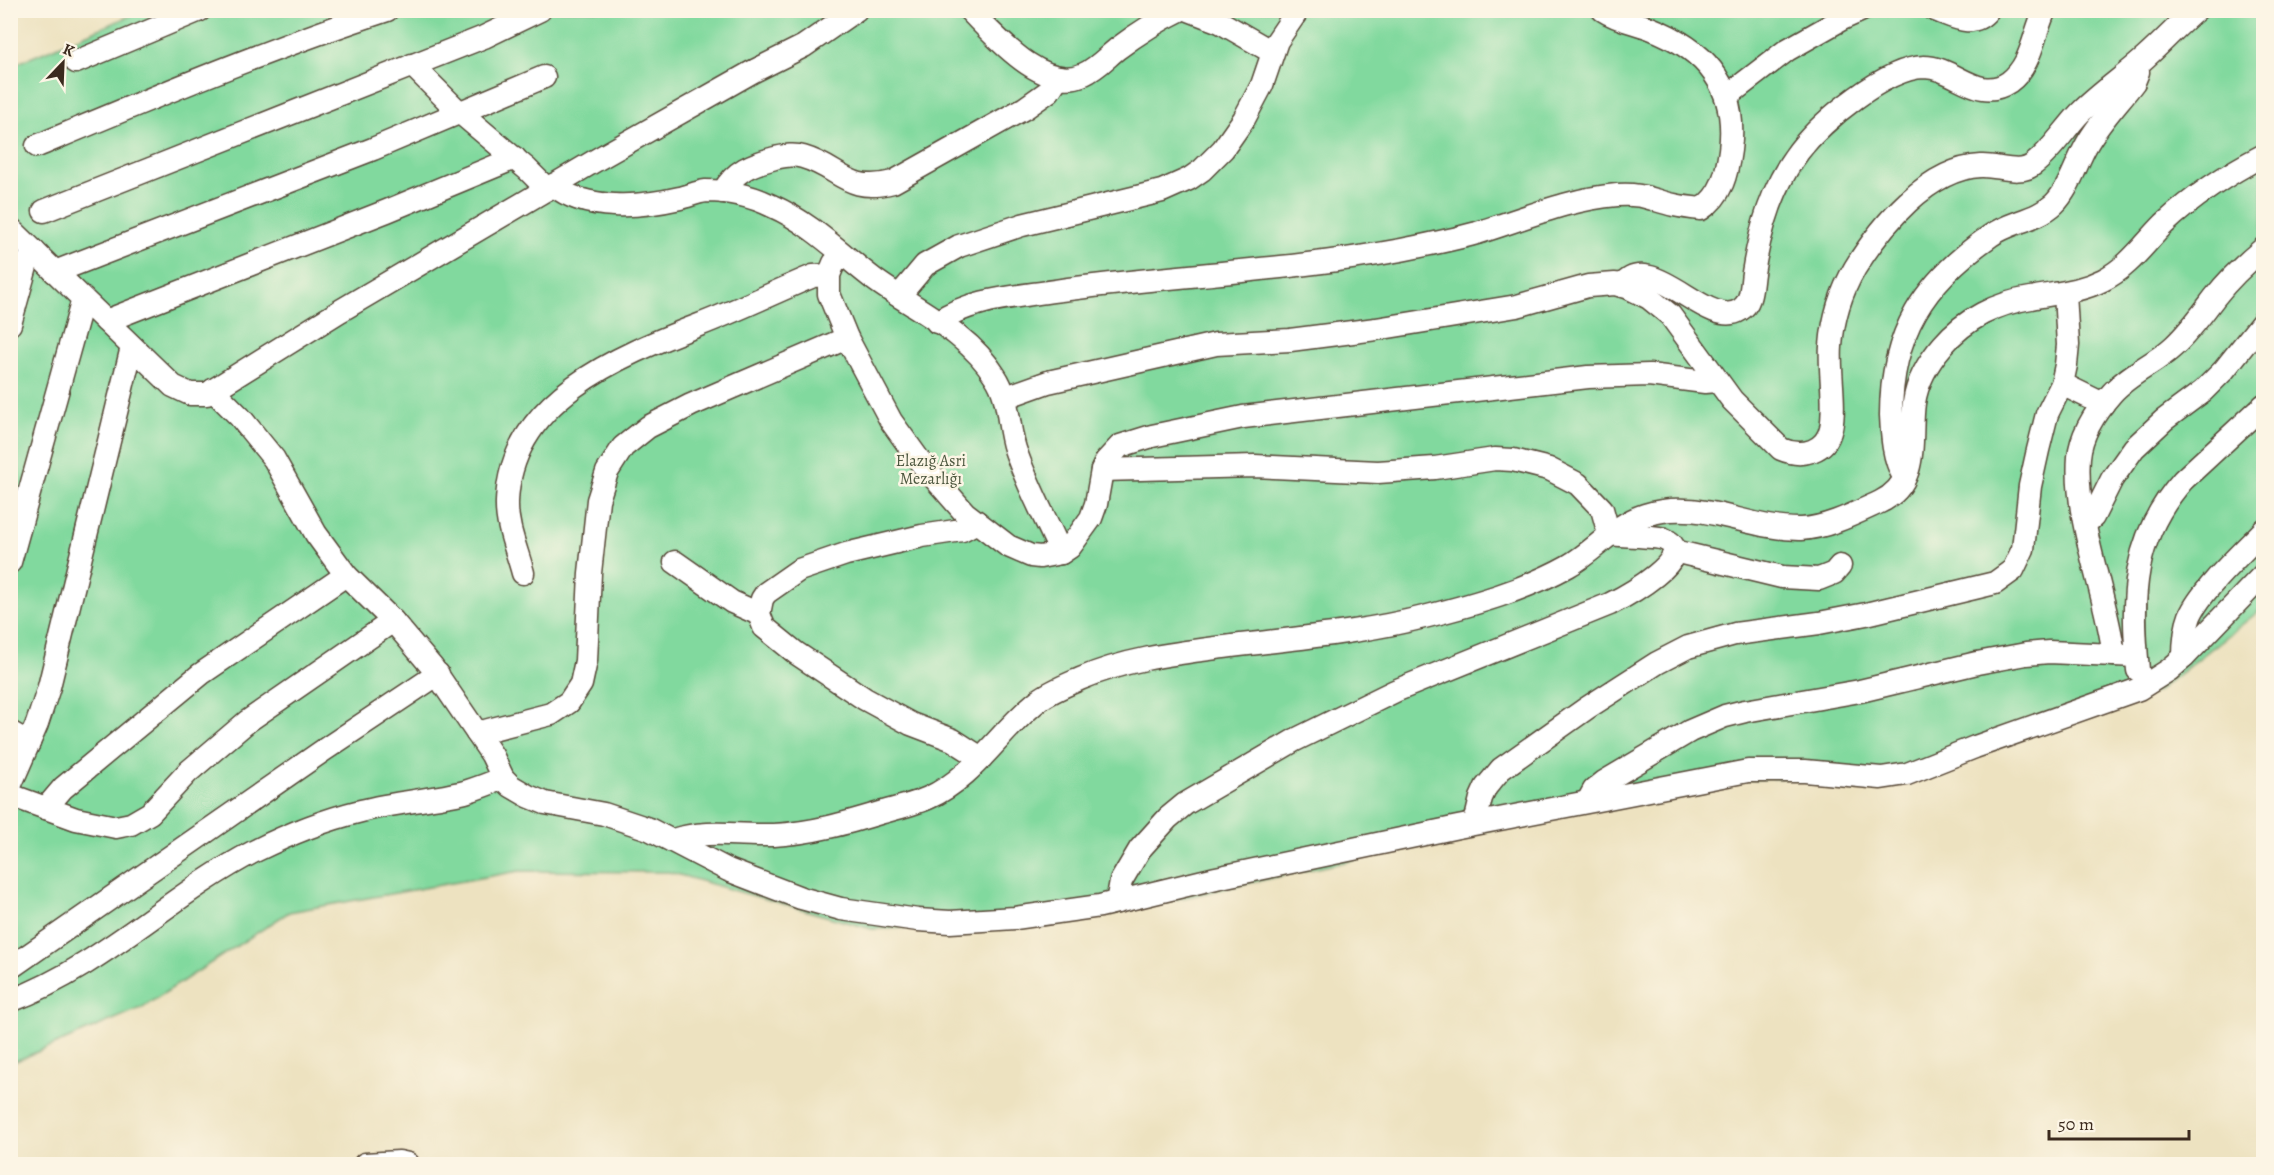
<svg xmlns="http://www.w3.org/2000/svg" width="2274" height="1175" font-family="Alegreya,serif">
<rect width="100%" height="100%" fill="#fcf5e5"/>
<filter id="ink" filterUnits="userSpaceOnUse"><feTurbulence type="fractalNoise" baseFrequency=".0167" numOctaves="2"/><feDisplacementMap in="SourceGraphic" scale="12" xChannelSelector="R" yChannelSelector="G"/><feConvolveMatrix kernelMatrix="1 2 1 2 8 2 1 2 1" color-interpolation-filters="sRGB"/></filter>
<filter id="wash" filterUnits="userSpaceOnUse"><feTurbulence type="fractalNoise" baseFrequency=".008" numOctaves="4" result="noise"/><feDisplacementMap in="SourceGraphic" scale="24" xChannelSelector="R" yChannelSelector="G"/><feGaussianBlur stdDeviation="1.35" result="paint"/><feColorMatrix in="noise" values="0 0 0 0 0 0 0 0 0 0 0 0 0 0 0 0 0 1.4 0 .05"/><feComposite in="paint" operator="in"/></filter>
<g filter="url(#wash)">
<rect width="100%" height="100%" fill="#ede2c0"/>
<polygon fill="#81d99e" stroke="#5e825e" stroke-width="1.5" points="144,10 2263,11 2263,608 2156,692 1921,771 1705,782 1065,924 872,929 669,872 519,871 289,912 143,1007 11,1063 11,66"/>
</g>
<g filter="url(#ink)">
<g fill="none" stroke-linecap="round" stroke-linejoin="round">
<defs>
<g id="minor">
<path d="M 969,10 C 995,36 1043,93 1084,74 C 1096,69 1107,57 1117,49 C 1137,34 1157,21 1180,10"/>
<polyline points="1189,10 1220,22 1272,52"/>
<path d="M 1935,10 C 1954,17 1973,29 1988,10"/>
<polyline points="76,62 200,10"/>
<polyline points="412,65 456,109 527,169 547,189"/>
<polyline points="1727,96 1787,50 1842,19 1862,10"/>
<path d="M 37,146 C 152,98 268,49 387,10"/>
<path d="M 553,185 C 586,212 641,207 680,198 C 689,196 697,192 706,191 C 728,191 752,196 772,206 C 811,223 842,255 875,280 C 916,310 968,332 995,376 C 1010,398 1007,424 1015,449 C 1027,485 1046,519 1061,553"/>
<path d="M 723,192 C 735,170 752,164 775,158 C 785,156 793,154 803,157 C 841,168 847,194 893,182 L 1025,108 L 1049,91 L 1058,77"/>
<polyline points="44,211 484,37 540,10"/>
<polyline points="10,228 173,386 190,394 207,394 340,311 598,159 752,72 804,46 856,10"/>
<polyline points="842,254 834,263 829,275 829,294 847,338 891,421 922,464 965,513 1008,546 1031,556 1040,557 1061,553 1070,547 1091,518 1096,504 1102,470 1106,461 1120,446 1152,436 1243,417 1588,377 1649,375 1705,382 1717,381"/>
<polyline points="55,272 373,149 544,77"/>
<path d="M 1622,286 C 1652,248 1707,331 1740,310 C 1752,303 1751,286 1753,273 C 1760,230 1772,186 1799,151 C 1822,121 1885,68 1924,67 C 1955,67 1978,103 2009,82 C 2032,65 2033,35 2045,10"/>
<polyline points="899,296 925,265 959,246 1022,225 1162,191 1189,179 1202,170 1223,149 1244,119 1262,85 1277,41 1298,10"/>
<polyline points="106,321 387,211 515,158"/>
<path d="M 937,322 C 970,299 1015,297 1054,291 C 1170,275 1287,271 1401,250 C 1426,245 1452,240 1477,233 C 1523,219 1568,199 1617,195 C 1642,193 1652,200 1674,205 C 1683,207 1692,208 1701,209 C 1722,196 1727,173 1730,150 C 1738,88 1707,50 1650,28 C 1634,22 1618,20 1603,10"/>
<polyline points="10,324 27,263 34,251"/>
<polyline points="2062,384 2103,404"/>
<polyline points="213,390 240,417 274,459 316,534 346,575 393,621 432,667 492,755 503,778 511,786 528,796 545,803 604,814 649,829 728,870 801,898 841,909 918,920 950,922 1015,918 1100,906 1216,878 1458,827 1748,771 1805,771 1881,778 1907,774 1975,747 2139,689 2169,670 2184,657 2264,574"/>
<path d="M 1006,397 L 1048,382 L 1216,344 L 1290,340 L 1376,329 L 1517,306 L 1588,286 L 1615,284 L 1627,287 L 1649,298 L 1670,315 L 1732,400 L 1781,449 C 1802,458 1826,452 1831,428 C 1836,405 1829,371 1831,346 C 1833,319 1841,292 1855,268 C 1881,226 1928,168 1981,166 C 1998,165 2020,176 2034,164 C 2052,150 2065,129 2080,113 C 2100,93 2125,76 2146,57 C 2163,42 2178,25 2196,10"/>
<path d="M 1102,470 L 1255,466 L 1378,472 L 1435,468 L 1495,459 L 1513,460 L 1549,469 L 1578,484 L 1602,509 L 1609,534 C 1621,536 1656,536 1664,539 C 1702,555 1622,598 1610,604 L 1395,691 L 1295,740 L 1185,804 L 1168,818 L 1140,849 L 1121,881 L 1117,902"/>
<path d="M 1904,477 C 1893,458 1892,436 1891,415 C 1891,333 1924,282 1990,236 C 2009,222 2037,220 2054,204 C 2070,188 2076,163 2087,144 C 2100,121 2118,103 2134,82 L 2138,72"/>
<polyline points="977,522 962,530 922,536 846,554 799,570 766,593 762,599 759,614 764,627 796,653 865,699 911,724 953,740 981,758"/>
<polyline points="2086,523 2093,517 2112,479 2134,448 2164,420 2203,391 2224,370 2264,320"/>
<polyline points="1674,551 1782,577 1819,579 1834,573 1840,566"/>
<polyline points="10,562 83,299"/>
<polyline points="675,562 732,602 759,614"/>
<path d="M 523,573 C 517,550 506,526 507,502 C 510,400 618,356 699,325 C 738,310 775,292 813,276 L 829,275"/>
<path d="M 2114,655 C 2106,592 2074,519 2079,457 C 2081,434 2097,410 2112,393 C 2130,373 2155,364 2174,346 C 2190,331 2202,314 2215,297 C 2229,279 2246,263 2264,248"/>
<path d="M 2184,657 C 2184,643 2185,629 2190,616 C 2201,590 2244,551 2264,530"/>
<path d="M 2138,670 C 2131,596 2132,538 2183,480 L 2264,405"/>
<polyline points="10,732 29,743"/>
<polyline points="477,733 551,714 569,702 581,684 586,661 590,573 598,500 607,472 623,447 648,427 691,405 847,338"/>
<polyline points="10,786 37,724 49,687 132,347"/>
<polyline points="10,795 76,819 116,827 131,824 150,813 188,772 248,721 393,621"/>
<polyline points="1588,801 1594,790 1604,782 1690,731 1725,716 1745,711 1860,691 1977,663 2026,654 2049,652 2136,656"/>
<polyline points="46,808 63,788 201,674 346,575"/>
<polyline points="1475,823 1481,798 1486,787 1501,769 1587,708 1657,663 1688,647 1735,634 1819,623 1866,614 1995,583 2013,570 2023,549 2030,486 2038,450 2047,414 2062,384 2066,365 2068,345 2065,293"/>
<path d="M 673,840 C 706,829 740,836 774,835 C 812,833 847,823 883,812 C 898,808 914,804 928,798 C 974,778 1000,730 1039,700 C 1051,691 1066,685 1080,679 C 1124,660 1169,654 1216,648 C 1287,639 1358,634 1428,616 C 1475,604 1525,590 1568,566 C 1595,551 1614,525 1645,515 C 1699,497 1748,530 1801,529 C 1827,528 1856,513 1880,502 C 1921,483 1909,438 1914,403 C 1917,382 1929,361 1943,345 C 1965,319 1997,303 2031,298 C 2056,293 2079,292 2103,280 C 2129,267 2144,244 2164,224 C 2194,196 2227,174 2264,155"/>
<polyline points="10,968 324,750 438,674"/>
<path d="M 10,1001 C 102,967 170,895 255,851 C 289,834 324,820 361,811 C 395,802 431,800 465,792 C 478,788 491,783 503,778"/>
<polyline points="365,1164 399,1162 408,1164"/>
</g>
</defs>
<use href="#minor" stroke="#564636" stroke-width="25"/>
<use href="#minor" stroke="#fff" stroke-width="22"/>
</g>
</g>
<g text-anchor="middle" stroke-width="5" stroke-linejoin="round" paint-order="stroke">
<g font-size="16" fill="#4c563e" stroke="#fcf5e5">
<text x="931" y="466">Elazığ Asri<tspan x="931" dy="18">Mezarlığı</tspan></text>
</g>
</g>
<rect width="2274" height="1175" fill="none" stroke="#fcf5e5" stroke-width="36"/>
<g transform="translate(63 63) rotate(23)" stroke="#fcf5e5" stroke-width="4.5" paint-order="stroke">
<path d="M0-4.5L10 22L0 15L-10 22Z" fill="#3b2a1e"/>
<text y="-9" font-size="16" font-weight="bold" text-anchor="middle" fill="#3b2a1e">K</text>
</g>
<path d="M2049 1130v9h140v-9" fill="none" stroke="#3b2a1e" stroke-width="3"/>
<text x="2058" y="1130" font-size="18" fill="#3b2a1e" stroke="#fcf5e5" stroke-width="4.5" paint-order="stroke">50 m</text>
</svg>
